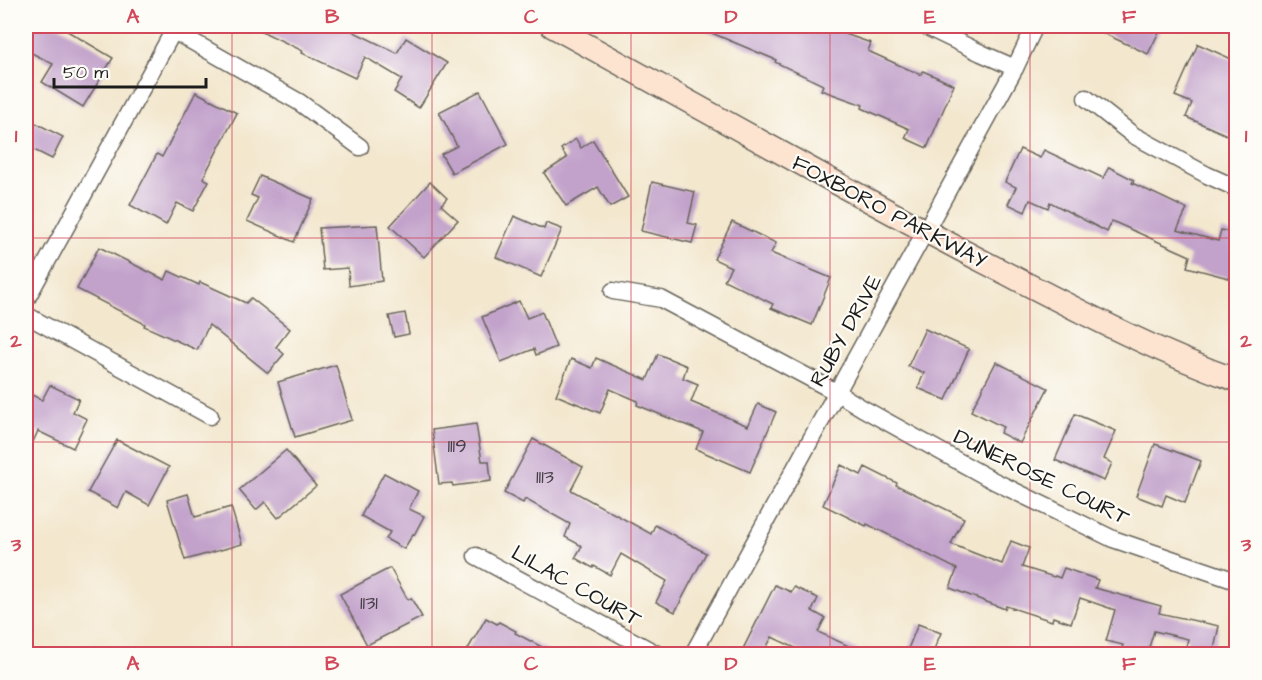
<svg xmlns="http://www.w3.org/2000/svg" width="1262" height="680" font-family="'Architects Daughter',sans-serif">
<rect width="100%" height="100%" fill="#fdfcf7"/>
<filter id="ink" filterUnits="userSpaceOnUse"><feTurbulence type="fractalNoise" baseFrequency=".0167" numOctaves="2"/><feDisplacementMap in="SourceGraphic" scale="12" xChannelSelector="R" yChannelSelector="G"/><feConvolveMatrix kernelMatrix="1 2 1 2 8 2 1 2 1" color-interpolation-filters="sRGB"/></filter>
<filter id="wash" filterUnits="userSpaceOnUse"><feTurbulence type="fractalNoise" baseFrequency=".008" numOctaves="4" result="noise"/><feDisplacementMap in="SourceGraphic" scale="24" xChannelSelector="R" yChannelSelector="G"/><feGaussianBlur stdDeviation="1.35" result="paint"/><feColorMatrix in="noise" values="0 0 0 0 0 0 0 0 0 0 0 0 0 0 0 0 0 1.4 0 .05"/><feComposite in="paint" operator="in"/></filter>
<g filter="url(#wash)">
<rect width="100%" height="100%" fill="#f3e7ce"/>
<g id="blocks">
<g fill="#c2a2cb">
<polygon points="26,26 59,26 113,58 83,107 42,82 53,64 26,50"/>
<polygon points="251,26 352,26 350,30 397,53 406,38 447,63 419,108 394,92 402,79 365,57 355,78 302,53 303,51"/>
<polygon points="695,26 822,26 871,43 868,51 921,75 923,71 954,85 927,148 905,138 909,129 862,108 863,105 821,90 823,85 775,62 776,60"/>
<polygon points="1088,26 1162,26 1148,54"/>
<polygon points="1198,44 1236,61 1236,139 1186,117 1192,103 1175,96"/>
<polygon points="480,91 508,144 452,173 441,154 457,146 439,112"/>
<polygon points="196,92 237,113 203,178 209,181 193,211 177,203 166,225 130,205 157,154 162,157"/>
<polygon points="26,118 63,137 52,159 26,146"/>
<polygon points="576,139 581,148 593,140 628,197 610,207 598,187 566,206 544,173 567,158 561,149"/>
<polygon points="1020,149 1040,158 1044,150 1103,178 1109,167 1134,180 1132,183 1187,209 1177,230 1218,241 1221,230 1236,234 1236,280 1187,267 1190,256 1112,221 1107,232 1050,202 1048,208 1030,200 1025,212 1008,204 1016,187 1005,182"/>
<polygon points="260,176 313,199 294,242 247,221 258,198 251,195"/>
<polygon points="430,182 447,198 441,205 458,220 424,257 390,226"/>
<polygon points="652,182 695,192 688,223 697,225 692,243 641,231"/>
<polygon points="514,216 544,229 546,223 562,229 541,277 496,257"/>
<polygon points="732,222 776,243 771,253 831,278 812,325 771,308 773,304 724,280 731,267 714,259"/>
<polygon points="377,225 382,281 349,286 348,268 323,270 319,228"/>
<polygon points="99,247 165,280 169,271 199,285 200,282 246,303 251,298 290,329 276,347 284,354 268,373 209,325 197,350 144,326 145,324 77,289"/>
<polygon points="519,301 527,318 542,312 556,347 536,355 534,349 501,362 482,317"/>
<polygon points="405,313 409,334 394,337 389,316"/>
<polygon points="925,329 969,349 946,400 918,388 924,373 908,366"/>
<polygon points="658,354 687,366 683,378 698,384 691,402 748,426 758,404 776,412 750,472 696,449 703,432 637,405 638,401 610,389 600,413 556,395 571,359 592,368 596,358 647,380"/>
<polygon points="996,362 1048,388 1020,443 1000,433 1003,427 971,411"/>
<polygon points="336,365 352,420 295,437 278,382"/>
<polygon points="50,385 79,399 73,412 87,419 73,448 38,431 26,457 26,392 42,400"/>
<polygon points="1075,414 1116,431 1104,459 1112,463 1104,481 1055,460"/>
<polygon points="476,424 482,461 489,461 491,481 453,486 452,483 439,484 432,430"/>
<polygon points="533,439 583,467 571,490 651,534 655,525 706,553 675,612 656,602 667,581 621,554 610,575 594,566 593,568 575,558 582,546 565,537 570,524 525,499 523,503 504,493"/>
<polygon points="117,440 169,467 149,505 126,492 118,508 88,492"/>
<polygon points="1155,444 1201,461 1185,503 1166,495 1162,506 1136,496"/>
<polygon points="286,450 316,486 278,518 265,502 256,510 239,490"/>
<polygon points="841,465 861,475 865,467 897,483 896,485 964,518 951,544 1002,564 1011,541 1029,548 1022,567 1054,577 1055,576 1060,578 1064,568 1098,580 1095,588 1161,606 1159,613 1219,626 1213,654 1184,654 1188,639 1154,631 1147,654 1120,654 1123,645 1106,641 1115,610 1080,598 1071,623 1053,617 1052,621 1006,606 1005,609 950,588 957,569 867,524 866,526 823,505"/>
<polygon points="384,473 418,491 409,509 424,516 414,535 413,534 404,549 386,539 390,532 361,516"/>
<polygon points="188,494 195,517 231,507 242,544 185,560 167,500"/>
<polygon points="390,568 408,600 411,598 422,617 367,645 340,594"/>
<polygon points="775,585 791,592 794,587 818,598 812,611 825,618 818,632 866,654 808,654 772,637 763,654 754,654 743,649"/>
<polygon points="486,618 497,624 499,622 516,631 515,633 555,654 465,654"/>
<polygon points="918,624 941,633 932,654 906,654"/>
</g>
</g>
</g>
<g filter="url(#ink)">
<use href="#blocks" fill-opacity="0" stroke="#67635a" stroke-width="1.5"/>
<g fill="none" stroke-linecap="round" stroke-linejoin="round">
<defs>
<g id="street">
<polyline points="165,26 299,102 360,147"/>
<polyline points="925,26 981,53 1015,68"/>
<polyline points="1086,98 1133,135 1207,175 1236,188"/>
<polyline points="613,291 661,299 836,392 862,408 994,481 1113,539 1236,581"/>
<polyline points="26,300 176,26"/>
<polyline points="26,315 210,416"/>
<polyline points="476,556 657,654"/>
<polyline points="693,654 1015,68 1035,26"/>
</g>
<path id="secondary" d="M 552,26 C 696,105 840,187 986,263 C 1068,305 1149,349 1236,380"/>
</defs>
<use href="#street" stroke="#67635a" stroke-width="19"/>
<use href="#secondary" stroke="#67635a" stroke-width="25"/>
<use href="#street" stroke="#fff" stroke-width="16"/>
<use href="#secondary" stroke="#fde4d1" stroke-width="22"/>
</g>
</g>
<path fill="none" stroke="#d1495b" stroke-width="1.5" stroke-opacity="0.55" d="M 232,26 L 232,654M 432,26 L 432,654M 631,26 L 631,654M 830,26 L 830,654M 1030,26 L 1030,654M 26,238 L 1236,238M 26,442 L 1236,442"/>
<g text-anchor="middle" stroke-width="4.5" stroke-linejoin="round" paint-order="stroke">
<g font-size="20" fill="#463e48">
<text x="457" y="452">1119</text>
<text x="545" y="483">1113</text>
<text x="369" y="609">1131</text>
</g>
<g font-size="22" fill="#1c1c1c" stroke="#fdfcf7">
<text transform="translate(890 211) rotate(28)" y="8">FOXBORO PARKWAY</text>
<text transform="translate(845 330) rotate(-61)" y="8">RUBY DRIVE</text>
<text transform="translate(1042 476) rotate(26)" y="8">DUNEROSE COURT</text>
<text transform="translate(577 585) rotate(29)" y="8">LILAC COURT</text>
</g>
</g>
<rect width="1262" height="680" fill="none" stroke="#fdfcf7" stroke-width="66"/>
<path d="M54 78v9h152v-9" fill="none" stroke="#1c1c1c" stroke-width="3"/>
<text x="63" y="78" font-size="18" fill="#1c1c1c" stroke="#fdfcf7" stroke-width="4.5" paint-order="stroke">50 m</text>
<rect x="33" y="33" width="1196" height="614" fill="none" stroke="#d1495b" stroke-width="2"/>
<g font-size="20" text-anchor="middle" font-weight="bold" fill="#d1495b">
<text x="133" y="23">A</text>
<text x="332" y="23">B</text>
<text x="531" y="23">C</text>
<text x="731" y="23">D</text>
<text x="930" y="23">E</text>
<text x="1129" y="23">F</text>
<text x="16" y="142">1</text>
<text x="1246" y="142">1</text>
<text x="16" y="347">2</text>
<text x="1246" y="347">2</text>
<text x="16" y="551">3</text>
<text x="1246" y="551">3</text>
<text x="133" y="670">A</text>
<text x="332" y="670">B</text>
<text x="531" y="670">C</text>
<text x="731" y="670">D</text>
<text x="930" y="670">E</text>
<text x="1129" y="670">F</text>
</g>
</svg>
